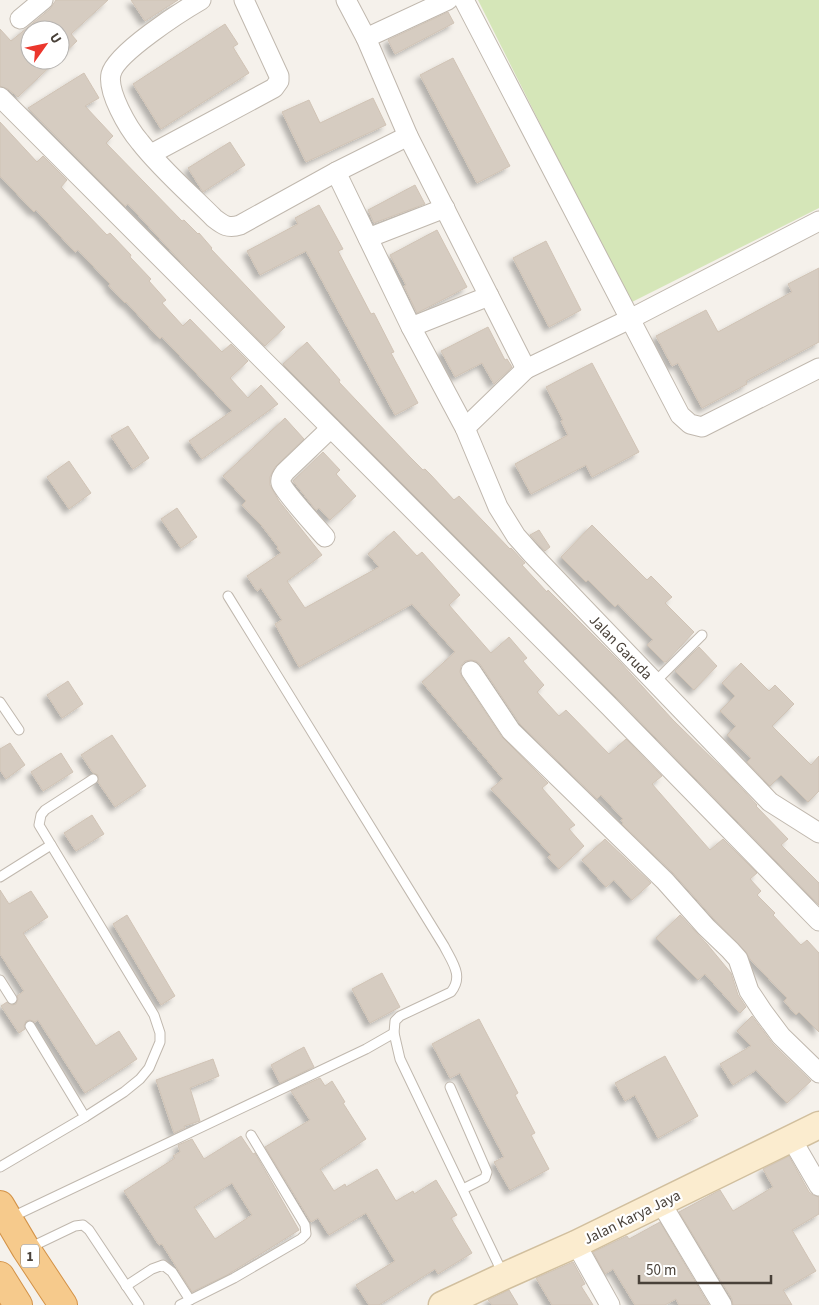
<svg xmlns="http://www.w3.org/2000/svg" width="819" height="1305" font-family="'Source Sans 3',sans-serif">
<defs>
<filter id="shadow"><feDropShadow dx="-4.5" dy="4.5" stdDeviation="2.5" flood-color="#0004"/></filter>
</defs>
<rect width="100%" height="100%" fill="#f5f1eb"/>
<polygon fill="#d5e6b8" points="478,0 819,0 819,208 630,303"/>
<g fill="#d6ccc1" stroke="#d0c3b5" fill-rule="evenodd" filter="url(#shadow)">
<polygon points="56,0 108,0 71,34 77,41 60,57 60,30 30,30 30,60 57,60 18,97 8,89 0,86 0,29 11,41 50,9"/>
<polygon points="131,0 178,0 145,21"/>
<polygon points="448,12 454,23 395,54 388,40"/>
<polygon points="225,24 238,44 233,47 249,73 161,129 133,84"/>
<polygon points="453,58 510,166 477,183 420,75"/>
<polygon points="84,73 99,98 85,106 113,136 106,143 182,221 184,220 198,234 199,233 212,248 211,249 285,327 265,346 191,273 128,204 125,206 28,108"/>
<polygon points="373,98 386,125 306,162 282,112 309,100 320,123"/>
<polygon points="0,122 37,162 43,156 67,180 61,187 107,235 110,233 131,255 130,257 151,279 149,281 166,300 162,303 183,326 190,319 222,352 231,344 248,361 230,378 248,398 261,385 278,404 202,459 189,441 232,411 162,337 160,339 126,302 125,303 109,286 110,284 78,250 75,252 36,210 34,212 0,176"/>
<polygon points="230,142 245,165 203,192 188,168"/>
<polygon points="415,185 425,204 374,223 368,210"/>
<polygon points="319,205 343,249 338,251 371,314 374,313 394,352 391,353 418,403 395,415 306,251 260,275 247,251 298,224 295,218"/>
<polygon points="437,230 467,287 417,313 404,286 406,285 390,255"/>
<polygon points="546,241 581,310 549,327 513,258"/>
<polygon points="819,268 819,342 746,381 747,384 702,408 678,363 672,366 656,336 706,310 718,332 792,292 788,284"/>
<polygon points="488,327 505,360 507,359 512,367 494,384 482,363 455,377 441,351"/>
<polygon points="307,342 340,380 339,382 410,457 423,470 425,469 431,475 454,500 459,496 510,549 511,548 525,563 522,565 547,592 548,590 621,663 673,720 732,778 757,805 756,806 788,839 781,845 819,883 819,905 617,698 283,364"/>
<polygon points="592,363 639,452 592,477 586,465 531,494 515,464 568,435 561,421 563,420 546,387"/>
<polygon points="285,418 304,439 275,467 270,477 270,485 279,501 322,555 287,581 305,608 379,567 368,554 394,531 417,556 422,552 460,595 449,605 491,653 509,637 527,658 523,661 544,685 537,692 559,716 566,710 609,754 626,739 662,776 652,784 710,850 723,839 757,873 750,879 761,891 757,895 775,913 773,915 801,945 807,940 819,953 819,1032 799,1012 796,1015 784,1001 787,998 750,959 746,952 714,919 673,873 622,824 623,823 621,820 623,819 601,795 597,799 520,724 480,664 476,661 471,660 465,661 461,666 460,672 462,677 502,737 548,783 542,788 575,825 569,829 584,846 559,869 548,857 551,855 491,789 503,779 422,682 455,652 412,604 299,667 275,624 282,620 261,588 257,591 247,576 281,553 277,548 278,547 262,526 242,505 246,501 223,476"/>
<polygon points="128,426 149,458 133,469 111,436"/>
<polygon points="323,452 340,470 336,474 356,496 330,520 319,508 316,510 293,481"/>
<polygon points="69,461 91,493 69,509 47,477"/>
<polygon points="177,508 197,537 181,548 161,519"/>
<polygon points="592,525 647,580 651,576 672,597 665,603 694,632 666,662 664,662 647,645 653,640 618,604 615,607 588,580 586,582 561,557"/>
<polygon points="539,530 550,547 545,551 530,535"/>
<polygon points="699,647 717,666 694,690 675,671"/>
<polygon points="741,663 769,691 775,685 794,704 772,726 811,765 819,756 819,791 808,802 781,775 770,786 747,762 751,758 727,735 736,726 720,711 735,696 722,683"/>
<polygon points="68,681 83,704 62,718 47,695"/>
<polygon points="112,735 146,786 115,807 98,782 98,775 93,773 81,755"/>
<polygon points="10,743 25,765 6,779 0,770 0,749"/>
<polygon points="61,753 73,772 43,791 31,772"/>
<polygon points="92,815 104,834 76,851 64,833"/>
<polygon points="605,839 651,883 632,900 614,880 606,887 582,860"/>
<polygon points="0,890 9,904 31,891 48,917 23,933 96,1046 119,1031 137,1059 85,1093 38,1020 35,1022 30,1020 26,1021 24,1026 25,1029 19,1033 1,1006 7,1002 12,1005 16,1004 18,999 17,996 24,991 0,954"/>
<polygon points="127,915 175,996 161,1005 113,924"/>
<polygon points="680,915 707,944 731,973 738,995 746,1007 740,1013 705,974 698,980 656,938"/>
<polygon points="382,973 400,1007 370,1023 352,989"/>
<polygon points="752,1016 773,1044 811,1081 787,1103 756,1070 733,1085 720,1064 751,1046 737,1031"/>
<polygon points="479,1019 518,1093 515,1095 535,1133 531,1135 549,1169 510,1190 494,1162 504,1157 484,1119 460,1073 450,1078 432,1044"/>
<polygon points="304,1047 314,1067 280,1083 271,1065"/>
<polygon points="665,1056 698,1116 658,1138 635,1095 625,1101 615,1083"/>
<polygon points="213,1059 219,1076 190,1088 200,1121 184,1126 185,1128 174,1133 156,1080"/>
<polygon points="320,1078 325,1086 332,1081 345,1102 343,1103 366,1139 320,1169 334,1191 345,1184 346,1187 377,1169 396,1201 413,1191 414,1194 436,1180 457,1215 451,1218 472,1253 438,1274 435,1269 379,1305 369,1305 356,1285 395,1261 366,1213 329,1235 318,1218 311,1222 265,1147 310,1120 291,1091"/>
<path d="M 241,1136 L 253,1154 L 255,1153 L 299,1230 L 227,1275 L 192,1292 L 162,1244 L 159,1245 L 124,1191 L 175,1158 L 173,1156 L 180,1152 L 178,1145 L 192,1139 L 204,1159 ZM 232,1183 L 252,1215 L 215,1239 L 194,1207 Z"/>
<polygon points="789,1156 809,1192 813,1195 819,1197 819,1214 792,1230 816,1271 783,1290 792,1305 733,1305 732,1299 679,1212 720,1190 733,1211 773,1187 763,1169"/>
<polygon points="660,1222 709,1305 679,1305 676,1299 665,1305 635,1305 613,1269 605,1274 593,1252 627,1236 629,1239"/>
<polygon points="573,1262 585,1284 581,1286 593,1305 552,1305 536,1278"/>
<polygon points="509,1290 518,1305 492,1305 488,1300"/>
</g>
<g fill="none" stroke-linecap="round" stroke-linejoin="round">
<defs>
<g id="service">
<path d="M 228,596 L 444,946 C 452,962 464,976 451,992 L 400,1016 L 395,1021 L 394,1033 L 400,1059 L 503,1274"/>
<polyline points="655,682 702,635"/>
<polyline points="0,702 19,730"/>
<polyline points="0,877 51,845"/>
<polyline points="0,980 12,999"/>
<polyline points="30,1026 85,1117"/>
<polyline points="450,1087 487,1172 485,1178 463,1189"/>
<polyline points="0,1167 85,1117 124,1092 140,1079 149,1068 160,1042 160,1033 154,1015 39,825 41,815 45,810 93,779"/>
<polyline points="12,1217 366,1049 394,1033"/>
<polyline points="29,1248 75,1226 83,1225 89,1230 139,1305"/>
<polyline points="126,1286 152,1269 163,1265 172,1272 190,1300"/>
<polyline points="180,1305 234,1278 301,1239 306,1234 305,1225 251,1135"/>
</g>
<g id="minor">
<path d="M 201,0 C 182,11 116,53 111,74 C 107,92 128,128 140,142 C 161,169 190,194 214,218 C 223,225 228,229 240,225 L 336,172 L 408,136"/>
<polyline points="346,0 366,38 408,136 526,369 630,319 819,221"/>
<polyline points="464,0 680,415 690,424 702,427 819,368"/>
<polyline points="20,19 43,0"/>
<polyline points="366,38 448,0"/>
<polyline points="0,97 609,706 819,921"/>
<polyline points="151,154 274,88 279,81 279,76 244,0"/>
<polyline points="336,172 411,327 465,428 498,507 516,536 532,554 770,802 819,833"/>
<polyline points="368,238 445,208"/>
<polyline points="411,327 489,296"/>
<polyline points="465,428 526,369"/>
<path d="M 325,537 C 317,528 284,492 281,483 C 280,479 282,476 285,472 L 331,428"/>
<polyline points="471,671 511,731 665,881 706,927 730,950 738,959 749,991 763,1012 781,1036 819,1073"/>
<polyline points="791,1138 819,1186"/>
<polyline points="661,1203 722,1305"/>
<polyline points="576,1244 610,1305"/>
</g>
<polyline id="secondary" points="442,1305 504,1276 576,1244 819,1125"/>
<g id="trunk">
<polyline points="0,1205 26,1249 63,1305"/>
<polyline points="0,1276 18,1305"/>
</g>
</defs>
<use href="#service" stroke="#c0b8ae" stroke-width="11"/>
<use href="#minor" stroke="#c0b8ae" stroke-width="21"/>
<use href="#secondary" stroke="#d1bf9e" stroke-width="29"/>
<use href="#trunk" stroke="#d39247" stroke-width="30"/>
<use href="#service" stroke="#fff" stroke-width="9"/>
<use href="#minor" stroke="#fff" stroke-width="19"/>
<use href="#secondary" stroke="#fbeccf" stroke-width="26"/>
<use href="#trunk" stroke="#f6ca8c" stroke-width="28"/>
</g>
<g text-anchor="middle" stroke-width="4.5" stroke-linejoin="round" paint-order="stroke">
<rect fill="#fff" stroke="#807a74" stroke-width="1" x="21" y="1244.5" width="18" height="23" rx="4"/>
<g font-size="14" font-weight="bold" fill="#494139">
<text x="30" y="1261">1</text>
</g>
<g font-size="15" fill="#494139" stroke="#fff">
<text transform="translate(621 647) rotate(46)" y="5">Jalan Garuda</text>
<text transform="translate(632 1217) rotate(-26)" y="5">Jalan Karya Jaya</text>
</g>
</g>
<g transform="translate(45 45) rotate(57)"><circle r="24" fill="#ffffff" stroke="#b6b3b0"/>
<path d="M0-4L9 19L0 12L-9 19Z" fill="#eb362c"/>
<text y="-8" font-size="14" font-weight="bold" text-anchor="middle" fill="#494139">U</text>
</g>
<path d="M639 1275v8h132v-8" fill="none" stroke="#494139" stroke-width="2.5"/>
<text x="646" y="1275" font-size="15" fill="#494139" stroke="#ffffff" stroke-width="4" paint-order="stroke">50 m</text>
</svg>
